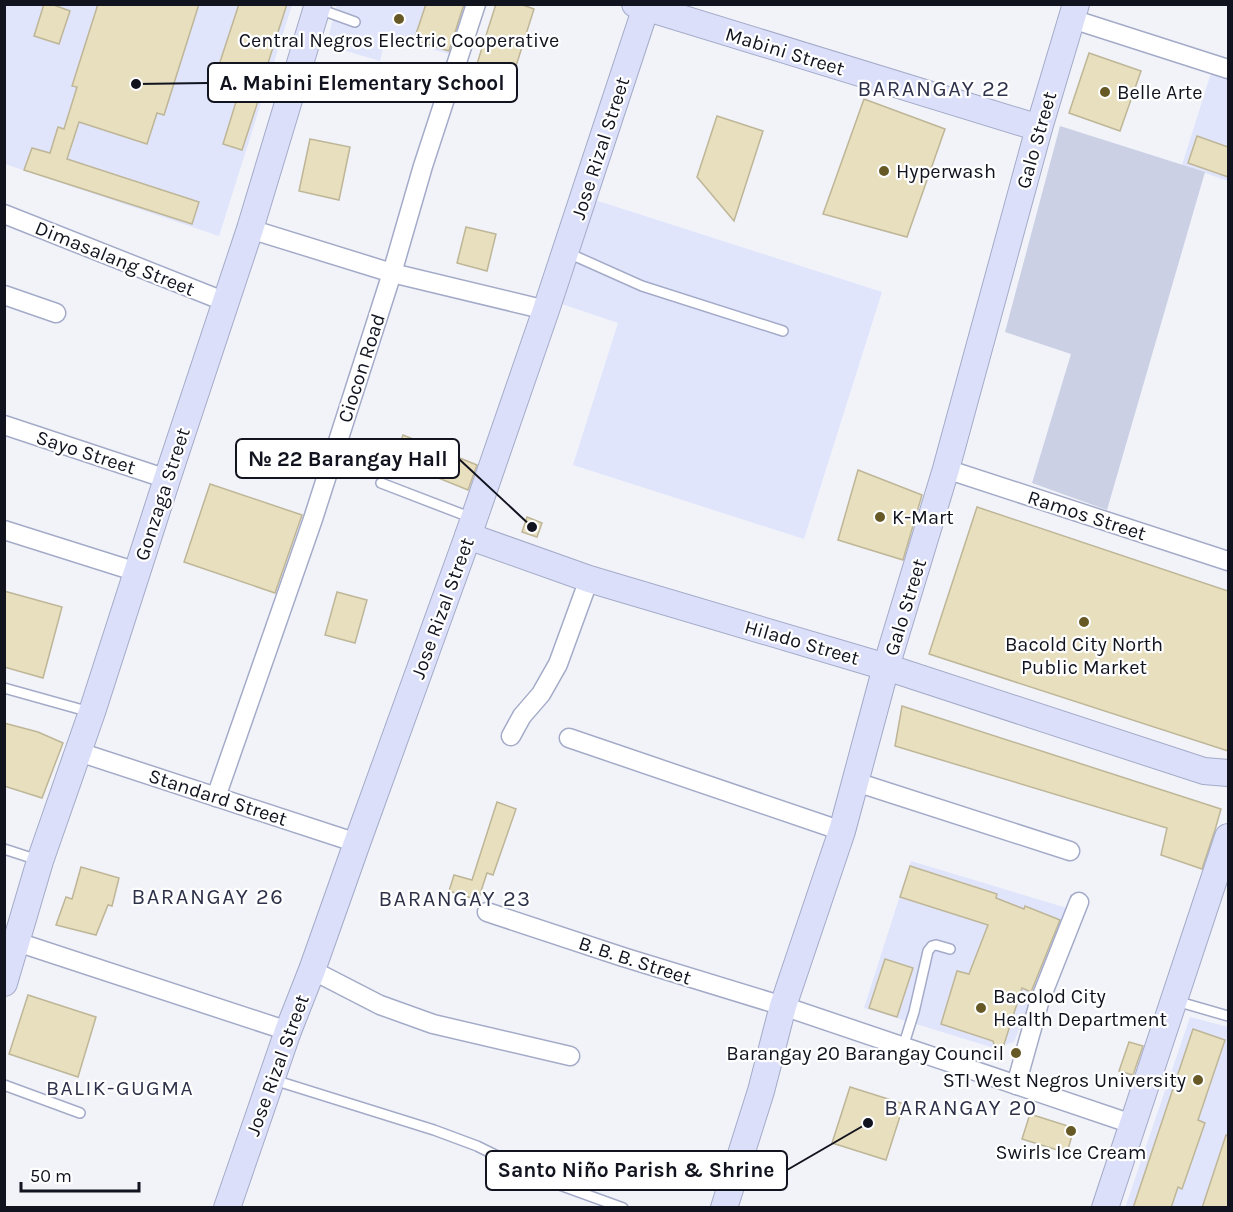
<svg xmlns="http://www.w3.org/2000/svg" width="1233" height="1212" font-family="Karla,sans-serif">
<rect width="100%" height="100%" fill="#f1f3f9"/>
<g fill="#e0e5fc">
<polygon points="5,5 292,5 219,236 5,164"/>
<polygon points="337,5 469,5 452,55 386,35 380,61 326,45"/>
<polygon points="1212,70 1228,75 1228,181 1182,165"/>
<polygon points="595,200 882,292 804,539 573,465 618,323 562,304"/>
<polygon points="911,861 1067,908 1014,1042 994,1048 864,1008"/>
<polygon points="1190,1017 1228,1027 1228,1207 1125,1208"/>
</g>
<polygon fill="#cbd0e5" points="1060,126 1205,172 1107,510 1032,483 1071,354 1005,332"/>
<g fill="#e8dfbf" stroke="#beb697" stroke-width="1.5">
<polygon points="44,4 51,4 70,11 59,44 34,36"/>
<polygon points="98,4 199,4 164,115 157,113 147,144 79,122 67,159 199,202 192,224 24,170 32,148 50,153 58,127 64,129 77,87 72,86"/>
<polygon points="239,4 287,4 257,97 259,98 242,150 223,144 244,76 218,68"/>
<polygon points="426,4 464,4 449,51 414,40"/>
<polygon points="496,4 520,4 534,9 505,101 469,89"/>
<polygon points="1089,53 1141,71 1120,131 1069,113"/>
<polygon points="864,99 945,129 907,237 823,214"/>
<polygon points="717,116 763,131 734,221 697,177"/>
<polygon points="1197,136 1228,147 1228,177 1188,163"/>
<polygon points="310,139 350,147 339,200 299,191"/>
<polygon points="466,227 496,234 487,271 457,263"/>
<polygon points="403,435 477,465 468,490 394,460"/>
<polygon points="858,470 922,495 903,560 838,540"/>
<polygon points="210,484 302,515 275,593 184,562"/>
<polygon points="977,507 1228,591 1228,751 929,654"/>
<polygon points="527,517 542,523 537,537 522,532"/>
<polygon points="4,591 62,607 43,678 4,667"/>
<polygon points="337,592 367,600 355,643 325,635"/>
<polygon points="902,706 1221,809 1215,830 1202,869 1161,855 1167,828 895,746"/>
<polygon points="4,723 38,732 63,743 42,798 4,786"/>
<polygon points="497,802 516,809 493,875 487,873 478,900 449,891 454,875 472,880"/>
<polygon points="910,866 997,894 996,898 1024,909 1025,906 1060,920 1031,992 1022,988 999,1060 993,1041 941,1024 957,971 969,974 988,925 900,897"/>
<polygon points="81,867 119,878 112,906 108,905 96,935 56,925 66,897 72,899"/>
<polygon points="885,959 913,968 897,1017 869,1008"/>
<polygon points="28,995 96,1017 78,1077 9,1054"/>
<polygon points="1193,1029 1225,1040 1198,1120 1205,1123 1182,1189 1178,1187 1171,1208 1133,1208"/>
<polygon points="1129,1042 1143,1046 1133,1075 1119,1071"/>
<polygon points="850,1087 904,1104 886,1160 832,1143"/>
<polygon points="1030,1114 1074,1128 1067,1153 1022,1139"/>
<polygon points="1226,1135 1228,1136 1228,1208 1202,1208"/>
</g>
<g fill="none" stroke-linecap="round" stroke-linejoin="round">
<defs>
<g id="lane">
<polyline points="319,9 355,22"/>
<polyline points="568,253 642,286 783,331"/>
<polyline points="381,483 472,518"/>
<polyline points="4,688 90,712"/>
<polyline points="4,849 38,860"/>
<polyline points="1176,1001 1228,1016"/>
<polyline points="903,1047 914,1012 928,951 932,946 936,945 950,949"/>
<polyline points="274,1080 434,1130 477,1146 546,1180 623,1208"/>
<polyline points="4,1085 80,1113"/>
</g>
<g id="street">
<polyline points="1072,19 1228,69"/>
<polyline points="4,214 226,302"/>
<polyline points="250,229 392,273 546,310"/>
<polyline points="4,295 56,313"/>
<polyline points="4,425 167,479"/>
<polyline points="946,469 1228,561"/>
<polyline points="4,530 137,572"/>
<polyline points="511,736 522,716 541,694 558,664 589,579"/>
<polyline points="569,738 842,831"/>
<polyline points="79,752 357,843"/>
<polyline points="856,782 1070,851"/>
<polyline points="216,797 313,519 392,273 423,166 476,4"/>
<polyline points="487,912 623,957 783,1006 1132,1124"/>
<polyline points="17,942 288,1031"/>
<polyline points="312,970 380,1005 433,1024 570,1056"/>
<polyline points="1016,1085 1039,1003 1079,902"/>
</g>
<g id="secondary">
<polyline points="635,4 1039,128"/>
<polyline points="468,536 589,579 886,667 1204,771 1228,773"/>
<polyline points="4,983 40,861 92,712 167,479 250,229 318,4"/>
<polyline points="227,1208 288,1031 312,970 357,843 468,536 546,310 647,4"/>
<polyline points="724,1208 761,1091 783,1006 842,831 886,667 946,469 1039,128 1076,4"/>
<polyline points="1105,1208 1228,837"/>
</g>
</defs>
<use href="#lane" stroke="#a4abc8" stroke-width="12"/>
<use href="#street" stroke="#a4abc8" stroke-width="21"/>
<use href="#secondary" stroke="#a4abc8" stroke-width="28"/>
<use href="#lane" stroke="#fff" stroke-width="9"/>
<use href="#street" stroke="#fff" stroke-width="18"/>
<use href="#secondary" stroke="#dbdff9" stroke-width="26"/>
</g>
<g fill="#675926" stroke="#fff" stroke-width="2">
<circle cx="399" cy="19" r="6"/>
<circle cx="1105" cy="92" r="6"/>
<circle cx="884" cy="171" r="6"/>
<circle cx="880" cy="517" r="6"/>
<circle cx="1084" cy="622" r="6"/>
<circle cx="981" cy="1008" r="6"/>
<circle cx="1016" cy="1053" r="6"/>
<circle cx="1198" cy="1080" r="6"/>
<circle cx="1071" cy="1131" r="6"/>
</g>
<g text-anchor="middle" stroke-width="4.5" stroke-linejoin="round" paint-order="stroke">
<g font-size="20" fill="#11131e" stroke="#fff" text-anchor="start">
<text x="399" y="47" text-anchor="middle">Central Negros Electric Cooperative</text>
<text x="1117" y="99">Belle Arte</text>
<text x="896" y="178">Hyperwash</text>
<text x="892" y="524">K-Mart</text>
<text x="1084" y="651" text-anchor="middle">Bacold City North<tspan x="1084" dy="23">Public Market</tspan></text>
<text x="993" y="1003">Bacolod City<tspan x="993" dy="23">Health Department</tspan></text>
<text x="1004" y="1060" text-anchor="end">Barangay 20 Barangay Council</text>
<text x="1186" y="1087" text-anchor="end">STI West Negros University</text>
<text x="1071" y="1159" text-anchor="middle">Swirls Ice Cream</text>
</g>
<g font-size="20" fill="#11131e" stroke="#fff">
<text transform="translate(785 51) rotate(17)" y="7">Mabini Street</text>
<text transform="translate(1036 140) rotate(-74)" y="7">Galo Street</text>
<text transform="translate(600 148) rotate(-72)" y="7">Jose Rizal Street</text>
<text transform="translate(115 258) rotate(22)" y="7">Dimasalang Street</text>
<text transform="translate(361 368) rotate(-72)" y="7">Ciocon Road</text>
<text transform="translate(86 452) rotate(18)" y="7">Sayo Street</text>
<text transform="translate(162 494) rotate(-72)" y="7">Gonzaga Street</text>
<text transform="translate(1087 515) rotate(18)" y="7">Ramos Street</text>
<text transform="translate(905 607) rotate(-73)" y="7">Galo Street</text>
<text transform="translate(442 608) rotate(-70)" y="7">Jose Rizal Street</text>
<text transform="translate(802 642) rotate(16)" y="7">Hilado Street</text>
<text transform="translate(218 797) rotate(18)" y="7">Standard Street</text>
<text transform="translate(635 960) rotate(18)" y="7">B. B. B. Street</text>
<text transform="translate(277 1065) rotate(-70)" y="7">Jose Rizal Street</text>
</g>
<g font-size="21" letter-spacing="1.5" fill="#2e324a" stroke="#fff">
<text x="120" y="1095">BALIK-GUGMA</text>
</g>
<g font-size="22" letter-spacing="1.5" fill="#2e324a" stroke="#fff">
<text x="934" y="96">BARANGAY 22</text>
<text x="208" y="904">BARANGAY 26</text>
<text x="455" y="906">BARANGAY 23</text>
<text x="961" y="1115">BARANGAY 20</text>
</g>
</g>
<path fill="none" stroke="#11131e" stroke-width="2" d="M136 84L208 83M532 527L459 459M868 1123L787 1170"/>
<g fill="#11131e" stroke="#fff" stroke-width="2">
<circle cx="136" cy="84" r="6"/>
<circle cx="532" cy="527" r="6"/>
<circle cx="868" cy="1123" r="6"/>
</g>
<g fill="#fff" stroke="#11131e" stroke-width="2">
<rect x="208" y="63" width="309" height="39" rx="6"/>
<rect x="236" y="439" width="223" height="39" rx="6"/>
<rect x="486" y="1151" width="301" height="39" rx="6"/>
</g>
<g font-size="21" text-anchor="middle" font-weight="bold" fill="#11131e">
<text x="362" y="90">A. Mabini Elementary School</text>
<text x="348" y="466">№ 22 Barangay Hall</text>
<text x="636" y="1177">Santo Niño Parish &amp; Shrine</text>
</g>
<rect width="1233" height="1212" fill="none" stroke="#11131e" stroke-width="12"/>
<path d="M21 1182v9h118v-9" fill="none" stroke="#11131e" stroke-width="3"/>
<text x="30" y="1182" font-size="18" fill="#11131e" stroke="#ffffff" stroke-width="4.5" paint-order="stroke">50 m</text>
</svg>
